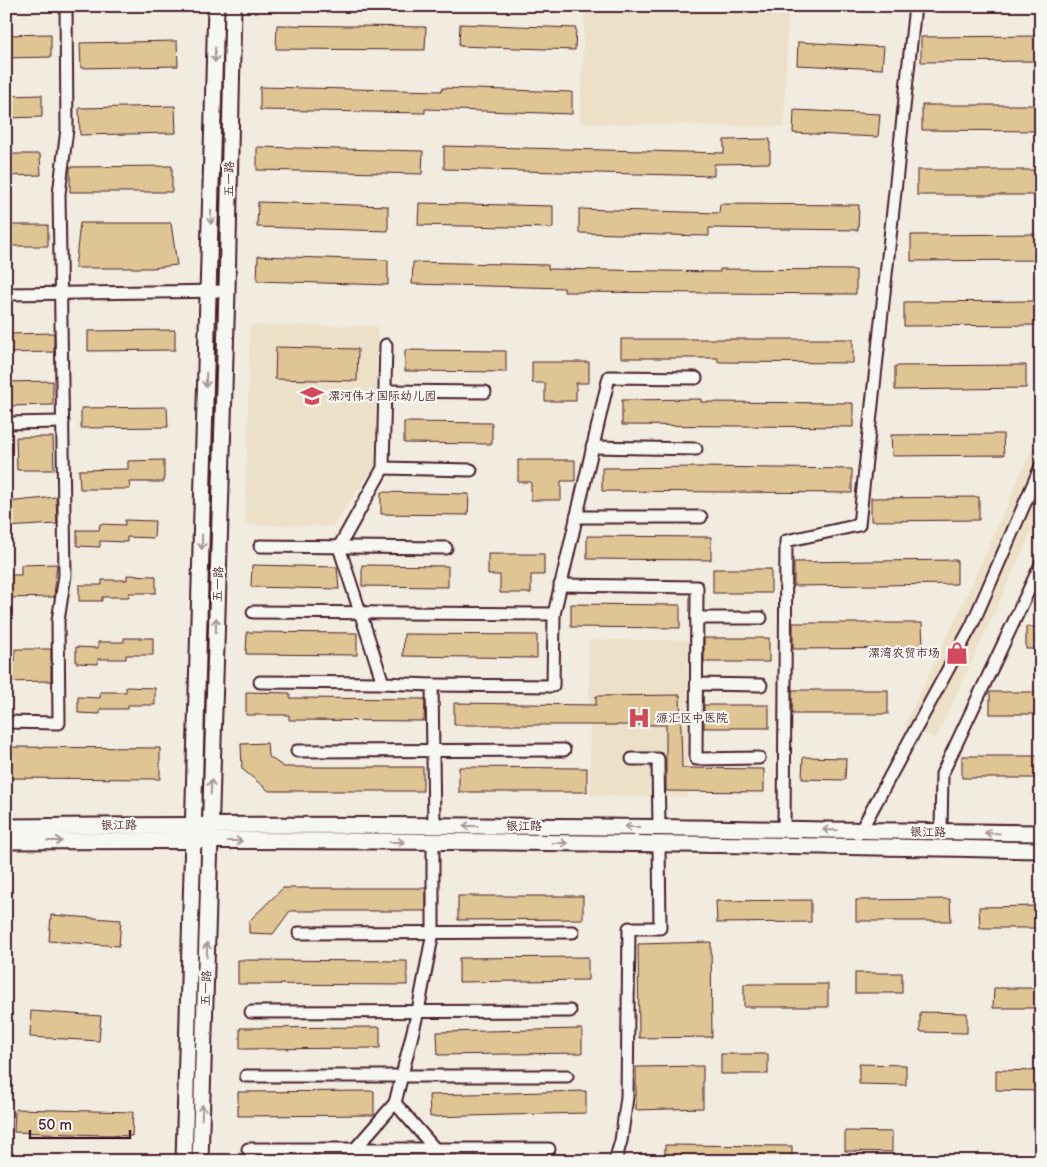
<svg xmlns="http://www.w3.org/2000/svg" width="1047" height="1167" font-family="'Balsamiq Sans','LXGW WenKai TC',sans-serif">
<rect width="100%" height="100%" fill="#f1ecdf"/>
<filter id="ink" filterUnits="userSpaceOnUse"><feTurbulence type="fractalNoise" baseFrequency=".02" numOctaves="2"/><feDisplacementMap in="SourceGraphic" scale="10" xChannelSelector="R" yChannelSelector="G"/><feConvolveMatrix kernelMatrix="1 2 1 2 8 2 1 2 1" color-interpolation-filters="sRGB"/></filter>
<g filter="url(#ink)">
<g fill="#ece0c8">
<polygon points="585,6 788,6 784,127 580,123"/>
<polygon points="250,325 377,326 375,466 333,526 245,525"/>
<polygon points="1041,428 1041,511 936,739 905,724 973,582"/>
<polygon points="589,640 688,640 687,797 590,796"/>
</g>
<g fill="#dfc494" stroke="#4a1f2b">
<polygon points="460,24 576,28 575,50 459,46"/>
<polygon points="277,25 426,27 425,50 276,49"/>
<polygon points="51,34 51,57 6,58 6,35"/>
<polygon points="1041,36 1041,61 921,62 921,37"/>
<polygon points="177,41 178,66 81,68 80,43"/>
<polygon points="798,42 884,47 882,69 797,65"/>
<polygon points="260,87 442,91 442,88 572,92 572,114 425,109 425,113 260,110"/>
<polygon points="42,95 42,117 6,118 6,96"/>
<polygon points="922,105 1041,105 1041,131 922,130"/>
<polygon points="175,106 176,133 80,135 79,108"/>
<polygon points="794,110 880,114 878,137 793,133"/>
<polygon points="770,139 770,163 714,164 714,176 444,169 444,146 724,153 724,140"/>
<polygon points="257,147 423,151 422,174 257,170"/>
<polygon points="6,154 40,154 41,175 6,176"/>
<polygon points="172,166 172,192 70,192 70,167"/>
<rect x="917" y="170" width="124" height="25"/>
<polygon points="258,202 388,206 388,231 257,227"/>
<polygon points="419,203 553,206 553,228 418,225"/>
<polygon points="720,204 859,205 858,230 709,228 709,236 579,233 579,209 719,213"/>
<polygon points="80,223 171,223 177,265 152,268 75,268"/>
<rect x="6" y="225" width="42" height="21"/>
<polygon points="1041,234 1041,260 911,261 911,235"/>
<polygon points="258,256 388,260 388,285 257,281"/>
<polygon points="413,262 548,265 548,269 720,272 720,269 856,270 856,294 564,292 564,288 412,284"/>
<polygon points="1041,301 1041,325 904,326 904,302"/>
<polygon points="175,330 175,350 88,351 88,331"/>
<polygon points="54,333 54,352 6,353 6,334"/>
<polygon points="621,339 853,339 853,363 718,362 718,358 621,358"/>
<polygon points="276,347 358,349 357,381 275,379"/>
<polygon points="405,350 506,351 506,372 405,371"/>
<polygon points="532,362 589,362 589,383 576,383 576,401 545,401 545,383 532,383"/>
<polygon points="1026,365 1026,388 895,390 895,366"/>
<polygon points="53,381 53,405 6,406 6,382"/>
<polygon points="701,399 701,402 853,403 853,427 622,425 622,400"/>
<polygon points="167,407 168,427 81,428 81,408"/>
<polygon points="404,422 492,423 492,444 404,443"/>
<polygon points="1003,434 1004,455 892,456 891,435"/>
<polygon points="16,437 53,437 54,470 17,470"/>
<polygon points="164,460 164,482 129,482 130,489 80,489 79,470 128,469 128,461"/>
<polygon points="518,460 575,460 575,481 561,481 561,500 531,500 531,482 518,482"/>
<polygon points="700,467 852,469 852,493 602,491 602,468"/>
<polygon points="381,492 469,494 468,515 381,514"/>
<polygon points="56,497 57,524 6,527 6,502"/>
<polygon points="979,497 979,520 871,521 871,498"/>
<polygon points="125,520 155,521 154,538 127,537 127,542 100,541 100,547 77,546 77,530 99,530 100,524 125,525"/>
<polygon points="587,536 711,537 711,560 587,559"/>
<polygon points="488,554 544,554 544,575 531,575 531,593 500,593 500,575 488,575"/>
<polygon points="957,560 957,584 794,586 794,562"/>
<polygon points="57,564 54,597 6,598 6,575 21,575 21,565"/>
<polygon points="252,565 337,567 339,589 251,587"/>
<polygon points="362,565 448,566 448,587 362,586"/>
<rect x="713" y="569" width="58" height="24"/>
<polygon points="127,575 156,576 156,593 129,593 129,597 102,597 102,601 79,601 79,585 102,585 102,580 127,580"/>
<polygon points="571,604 680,605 680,628 571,627"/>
<polygon points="793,623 922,623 923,648 793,649"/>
<rect x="1026" y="627" width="15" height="22"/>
<polygon points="247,632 357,633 357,655 246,654"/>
<polygon points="404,634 537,635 537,658 403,656"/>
<polygon points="124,638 153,638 153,655 126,655 126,659 98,659 98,664 76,663 76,647 98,648 98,642 124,642"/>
<rect x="704" y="638" width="65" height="24"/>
<polygon points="15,649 51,649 51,681 6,682 6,661 15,661"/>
<polygon points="126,687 155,688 155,705 128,705 128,709 100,709 100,714 78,713 78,697 100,698 100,692 126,692"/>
<rect x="792" y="690" width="96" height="24"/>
<polygon points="246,692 290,693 290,698 425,699 424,721 289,720 289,715 246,715"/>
<rect x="990" y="692" width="51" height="22"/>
<polygon points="680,695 682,768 764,769 764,792 666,791 666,725 454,725 454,703 596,705 596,696"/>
<rect x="704" y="705" width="65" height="23"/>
<polygon points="267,743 268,756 284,767 423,767 423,791 269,791 242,769 241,744"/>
<polygon points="6,747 160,748 160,779 6,778"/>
<rect x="962" y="756" width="79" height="22"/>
<polygon points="803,757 846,758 845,780 802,779"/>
<polygon points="459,767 587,768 587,792 459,792"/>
<polygon points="283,888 426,888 426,911 290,911 273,934 249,933 249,921"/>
<polygon points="458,896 583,896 583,919 458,920"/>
<polygon points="950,899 951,921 856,921 856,900"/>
<polygon points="811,900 811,922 717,923 716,901"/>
<polygon points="1041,906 1041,928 980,928 979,907"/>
<polygon points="51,915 121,920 119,946 49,941"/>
<polygon points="711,942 712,1037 639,1038 638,944"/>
<polygon points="588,957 588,980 459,982 459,958"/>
<polygon points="238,960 407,961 407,985 238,984"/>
<rect x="855" y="973" width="47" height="20"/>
<rect x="744" y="984" width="84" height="23"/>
<polygon points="994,988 1041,988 1040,1008 993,1008"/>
<polygon points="31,1011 101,1016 99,1041 30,1037"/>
<polygon points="920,1012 967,1013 967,1033 920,1032"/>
<polygon points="380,1027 380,1048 240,1049 240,1028"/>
<polygon points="582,1029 582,1053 438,1055 437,1032"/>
<rect x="721" y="1054" width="47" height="20"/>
<polygon points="859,1064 906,1065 906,1085 859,1084"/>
<polygon points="703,1066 703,1108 636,1110 636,1067"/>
<polygon points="996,1070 1041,1071 1041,1091 996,1090"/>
<polygon points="374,1091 374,1115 238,1116 238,1092"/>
<polygon points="586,1091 586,1113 430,1117 429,1095"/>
<polygon points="15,1109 133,1112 132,1136 14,1132"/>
<polygon points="845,1131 892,1132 892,1152 845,1151"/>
<polygon points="665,1145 792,1146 792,1161 665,1161"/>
</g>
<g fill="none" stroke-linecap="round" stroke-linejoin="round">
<defs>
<g id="street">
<polyline points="6,294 227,291"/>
<polyline points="386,345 383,468 339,547 383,683 432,685 434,826"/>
<polyline points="385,391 485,392"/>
<polyline points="6,423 63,422"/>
<polyline points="592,447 696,449"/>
<polyline points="383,468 471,470"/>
<polyline points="576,517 701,517"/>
<polyline points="260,546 446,548"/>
<polyline points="560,585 697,587 696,759 759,758"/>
<polyline points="253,612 554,614"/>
<polyline points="697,618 761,618"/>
<polyline points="260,682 383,683"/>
<polyline points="697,684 761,685"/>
<polyline points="432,685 553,686 554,614 609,377 696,378"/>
<polyline points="6,722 59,723 58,621 65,575 59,194 67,129 66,6"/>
<polyline points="297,751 564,750"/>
<polyline points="632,759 658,759 659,827"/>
<polyline points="784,829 786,541 859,525 915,6"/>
<polyline points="861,830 972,625 1041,466"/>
<polyline points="941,832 942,774 1041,564"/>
<polyline points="433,842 433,932 418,1011 395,1103 435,1149"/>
<polyline points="299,933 573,932"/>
<polyline points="251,1012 570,1011"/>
<polyline points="246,1076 567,1076"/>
<polyline points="248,1149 549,1149"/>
<polyline points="355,1149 395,1103"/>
<polyline points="615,1161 621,1141 627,1097 629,928 660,928 659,844"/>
</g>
<g id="secondary">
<path d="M 6,827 C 351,822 696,828 1041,833"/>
<path d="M 6,841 C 351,839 696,843 1041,850"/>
<polyline points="184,1161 216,6"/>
<polyline points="200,1161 227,291 233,6"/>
</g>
</defs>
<use href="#street" stroke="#4a1f2b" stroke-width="15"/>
<use href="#secondary" stroke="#4a1f2b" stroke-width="19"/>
<use href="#street" stroke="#f6f6f2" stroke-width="11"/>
<use href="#secondary" stroke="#f6f6f2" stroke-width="15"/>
</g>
<defs><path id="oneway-shaft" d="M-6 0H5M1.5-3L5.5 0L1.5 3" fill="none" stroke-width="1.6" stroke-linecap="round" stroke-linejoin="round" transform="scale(1.25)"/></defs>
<g stroke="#a99598">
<use href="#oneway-shaft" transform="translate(215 55) rotate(91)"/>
<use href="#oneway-shaft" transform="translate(211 217) rotate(91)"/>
<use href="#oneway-shaft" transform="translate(206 380) rotate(92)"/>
<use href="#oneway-shaft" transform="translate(202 542) rotate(92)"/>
<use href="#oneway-shaft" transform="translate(216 625) rotate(-88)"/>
<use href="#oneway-shaft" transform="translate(211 787) rotate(-88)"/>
<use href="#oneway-shaft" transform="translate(470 826) rotate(-180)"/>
<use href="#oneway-shaft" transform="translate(632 827) rotate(-180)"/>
<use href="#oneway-shaft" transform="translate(830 830) rotate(-179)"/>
<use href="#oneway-shaft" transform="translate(992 833) rotate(-179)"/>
<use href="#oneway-shaft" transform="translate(55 841)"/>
<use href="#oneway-shaft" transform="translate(235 841)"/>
<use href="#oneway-shaft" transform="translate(397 842)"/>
<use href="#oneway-shaft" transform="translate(560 843)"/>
<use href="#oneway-shaft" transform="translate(207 950) rotate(-88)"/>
<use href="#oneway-shaft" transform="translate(202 1112) rotate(-88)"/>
</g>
</g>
<defs>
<symbol id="school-bare" viewBox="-9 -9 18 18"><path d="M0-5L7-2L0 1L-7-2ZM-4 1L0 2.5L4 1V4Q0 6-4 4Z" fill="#d1495b" stroke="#f6f6f2" stroke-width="2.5" paint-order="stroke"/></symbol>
<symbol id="shop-bare" viewBox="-9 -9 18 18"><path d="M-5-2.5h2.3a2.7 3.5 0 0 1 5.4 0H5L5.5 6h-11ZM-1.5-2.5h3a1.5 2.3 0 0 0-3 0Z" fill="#d1495b" stroke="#f6f6f2" stroke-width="2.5" paint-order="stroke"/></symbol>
<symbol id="hospital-bare" viewBox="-9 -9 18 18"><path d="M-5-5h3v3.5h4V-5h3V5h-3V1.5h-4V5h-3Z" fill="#d1495b" stroke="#f6f6f2" stroke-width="2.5" paint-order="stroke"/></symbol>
</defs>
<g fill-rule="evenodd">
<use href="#school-bare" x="296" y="380" width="32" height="32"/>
<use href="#shop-bare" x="941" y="637" width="32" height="32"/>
<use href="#hospital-bare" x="623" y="702" width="32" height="32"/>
</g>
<g text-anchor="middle" stroke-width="4.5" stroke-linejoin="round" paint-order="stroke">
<g font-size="12" fill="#4a1f2b" stroke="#f6f6f2">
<text transform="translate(229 179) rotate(-89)" y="4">五一路</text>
<text transform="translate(218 584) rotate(-88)" y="4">五一路</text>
<text transform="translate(119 825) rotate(-1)" y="4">银江路</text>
<text x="524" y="830">银江路</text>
<text transform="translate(928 832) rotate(1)" y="4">银江路</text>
<text transform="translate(206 988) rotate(-88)" y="4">五一路</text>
</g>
<g font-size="12" fill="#4a1f2b" stroke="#f6f6f2" text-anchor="start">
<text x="328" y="400">漯河伟才国际幼儿园</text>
<text x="940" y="657" text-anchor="end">漯湾农贸市场</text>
<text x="656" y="722">源汇区中医院</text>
</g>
</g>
<rect width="1047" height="1167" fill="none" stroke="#f6f6f2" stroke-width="25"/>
<rect x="12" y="12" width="1022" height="1142" fill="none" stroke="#4a1f2b" stroke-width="2" filter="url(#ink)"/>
<path d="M30 1130v8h100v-8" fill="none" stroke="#4a1f2b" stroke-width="2.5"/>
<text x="38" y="1130" font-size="15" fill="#4a1f2b" stroke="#f6f6f2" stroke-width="4" paint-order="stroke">50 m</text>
</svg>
